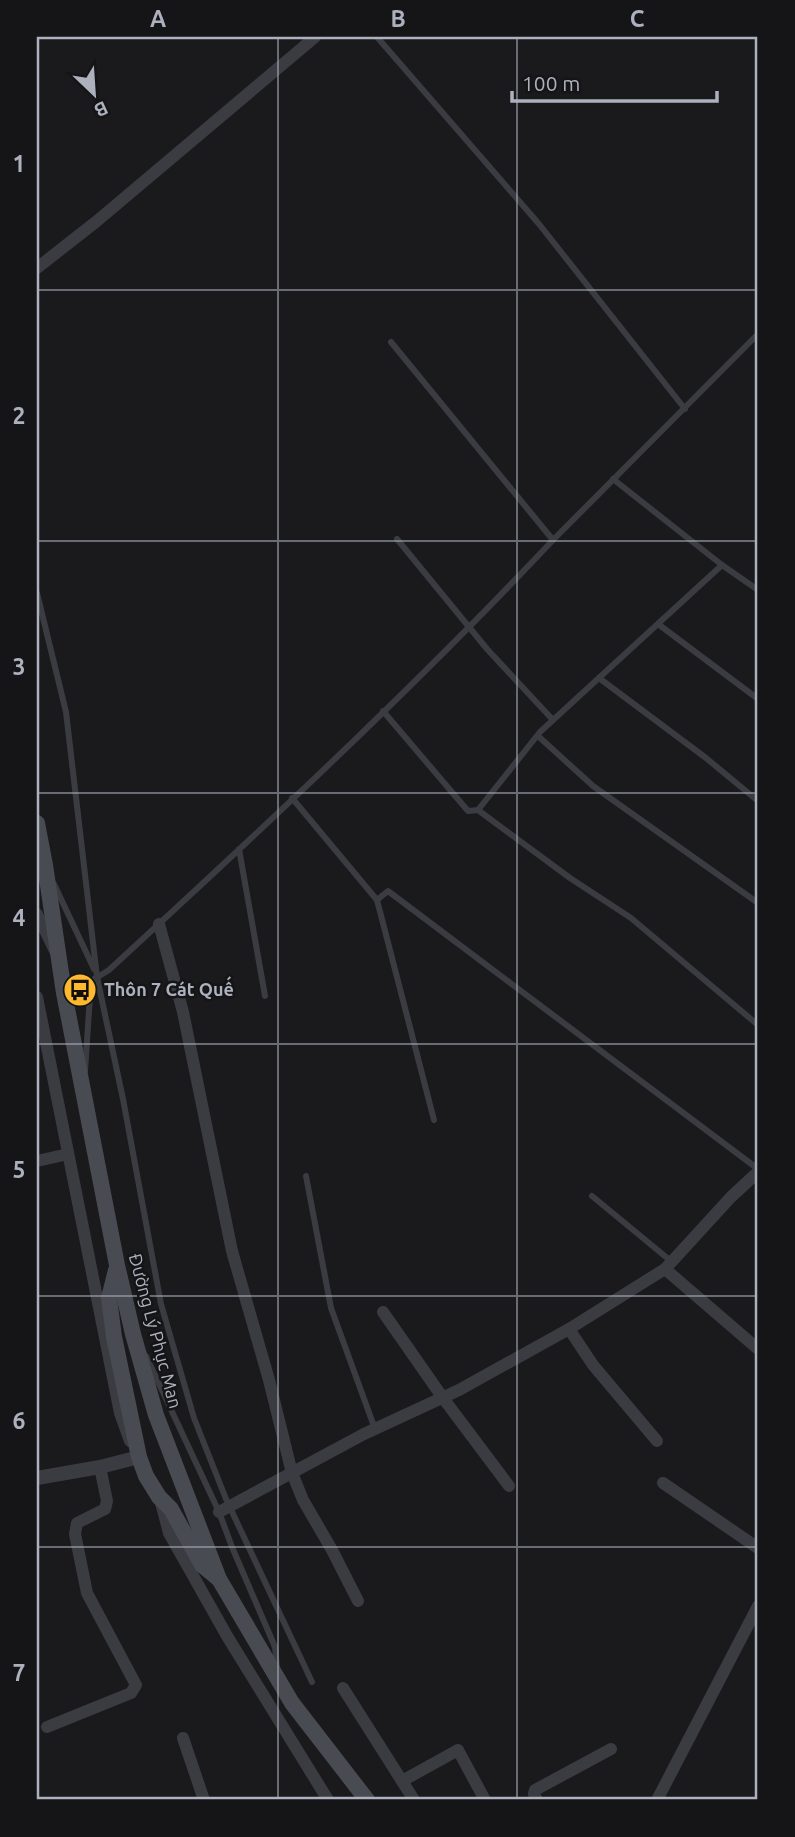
<svg xmlns="http://www.w3.org/2000/svg" width="795" height="1837" font-family="Ubuntu,sans-serif">
<rect width="100%" height="100%" fill="#1a1a1d"/>
<g fill="none" stroke-linecap="round" stroke-linejoin="round">
<g stroke="#3b3c42" stroke-width="6">
<polyline points="377,37 539,224 685,409"/>
<polyline points="391,342 553,540 758,334"/>
<polyline points="613,479 722,565 540,732 478,810 570,878 631,918 758,1025"/>
<polyline points="397,539 487,649 553,720"/>
<polyline points="722,565 758,590"/>
<polyline points="37,593 66,712 97,977 123,1099 161,1304 194,1418 226,1499 312,1682"/>
<polyline points="658,624 758,699"/>
<polyline points="599,678 706,758 758,801"/>
<polyline points="383,711 468,811 478,810"/>
<polyline points="538,736 593,786 758,903"/>
<polyline points="292,798 377,900 388,891 758,1169"/>
<polyline points="239,849 265,996"/>
<polyline points="54,884 94,969"/>
<polyline points="377,900 434,1120"/>
<path d="M 85,1071 L 91,981 L 109,970 C 260,831 412,690 553,540"/>
<polyline points="306,1176 331,1308 375,1429"/>
<polyline points="592,1196 672,1262"/>
<polyline points="146,1356 219,1512 232,1547 275,1647 277,1668"/>
</g>
<g stroke="#3b3c42" stroke-width="12">
<polyline points="37,268 97,221 315,37"/>
<polyline points="37,914 55,951"/>
<polyline points="159,924 183,1012 232,1251 269,1380 292,1473 303,1500 332,1550 358,1601"/>
<polyline points="37,997 120,1413 130,1441"/>
<polyline points="37,1161 68,1154"/>
<polyline points="665,1269 758,1349"/>
<polyline points="383,1312 443,1398 509,1486"/>
<polyline points="569,1329 593,1365 657,1441"/>
<polyline points="663,1483 758,1548"/>
<polyline points="160,1499 169,1533 227,1636 328,1800"/>
<polyline points="219,1512 364,1434 459,1390 569,1329 665,1269 731,1197 758,1172"/>
<polyline points="343,1688 414,1800"/>
<polyline points="47,1727 131,1693 136,1685 87,1593 75,1534 77,1523 105,1509 107,1501 100,1467"/>
<polyline points="183,1738 204,1800"/>
<polyline points="402,1781 458,1750 485,1800"/>
<polyline points="537,1800 534,1794 535,1790 611,1749"/>
<polyline points="657,1800 758,1606"/>
</g>
<polyline stroke="#3b3c42" stroke-width="14" points="37,1478 100,1467 139,1457"/>
<g stroke="#484b52" stroke-width="16">
<polyline points="37,823 45,865 64,993 117,1265 133,1334 156,1415 219,1579 292,1703 367,1800"/>
<polyline points="116,1270 109,1298 114,1337 139,1457 146,1476 159,1497 171,1509 202,1565 219,1579"/>
</g>
</g>
<path fill="none" stroke="#acb1bd" stroke-width="2" stroke-opacity="0.55" d="M 278,37 L 278,1800M 517,37 L 517,1800M 37,290 L 758,290M 37,541 L 758,541M 37,793 L 758,793M 37,1044 L 758,1044M 37,1296 L 758,1296M 37,1547 L 758,1547"/>
<defs>
<symbol id="bus-disc" viewBox="-11 -11 22 22"><circle r="9.5" fill="#ffb92f" stroke="#151518"/><path d="M-5-6H5V4H4V6H2V4H-2V6H-4V4H-5ZM-3.5-4V0h7V-4ZM-3.5 1.2v1.5H-2V1.2ZM2 1.2v1.5H3.5V1.2Z" fill="#111"/></symbol>
</defs>
<g fill-rule="evenodd">
<use href="#bus-disc" x="61" y="971" width="38" height="38"/>
</g>
<g text-anchor="middle" stroke-width="5" stroke-linejoin="round" paint-order="stroke">
<g font-size="18" font-weight="bold" fill="#acb1bd" stroke="#151518" text-anchor="start">
<text x="104" y="996">Thôn 7 Cát Quế</text>
</g>
<g font-size="18" fill="#acb1bd" stroke="#151518">
<text transform="translate(155 1331) rotate(75)" y="6">Đường Lý Phục Man</text>
</g>
</g>
<rect width="795" height="1837" fill="none" stroke="#151518" stroke-width="77"/>
<g transform="translate(94 94) rotate(155)" stroke="#151518" stroke-width="5" paint-order="stroke">
<path d="M0-5L12 26L0 18L-12 26Z" fill="#acb1bd"/>
<text y="-10" font-size="19" font-weight="bold" text-anchor="middle" fill="#acb1bd">B</text>
</g>
<path d="M512 91v10h205v-10" fill="none" stroke="#acb1bd" stroke-width="3.5"/>
<text x="522" y="91" font-size="21" fill="#acb1bd" stroke="#151518" stroke-width="5" paint-order="stroke">100 m</text>
<rect x="38" y="38" width="718" height="1760" fill="none" stroke="#acb1bd" stroke-width="2.5"/>
<g font-size="23" text-anchor="middle" font-weight="bold" fill="#acb1bd">
<text x="158" y="27">A</text>
<text x="398" y="27">B</text>
<text x="637" y="27">C</text>
<text x="19" y="172">1</text>
<text x="19" y="424">2</text>
<text x="19" y="675">3</text>
<text x="19" y="926">4</text>
<text x="19" y="1178">5</text>
<text x="19" y="1429">6</text>
<text x="19" y="1681">7</text>
</g>
</svg>
